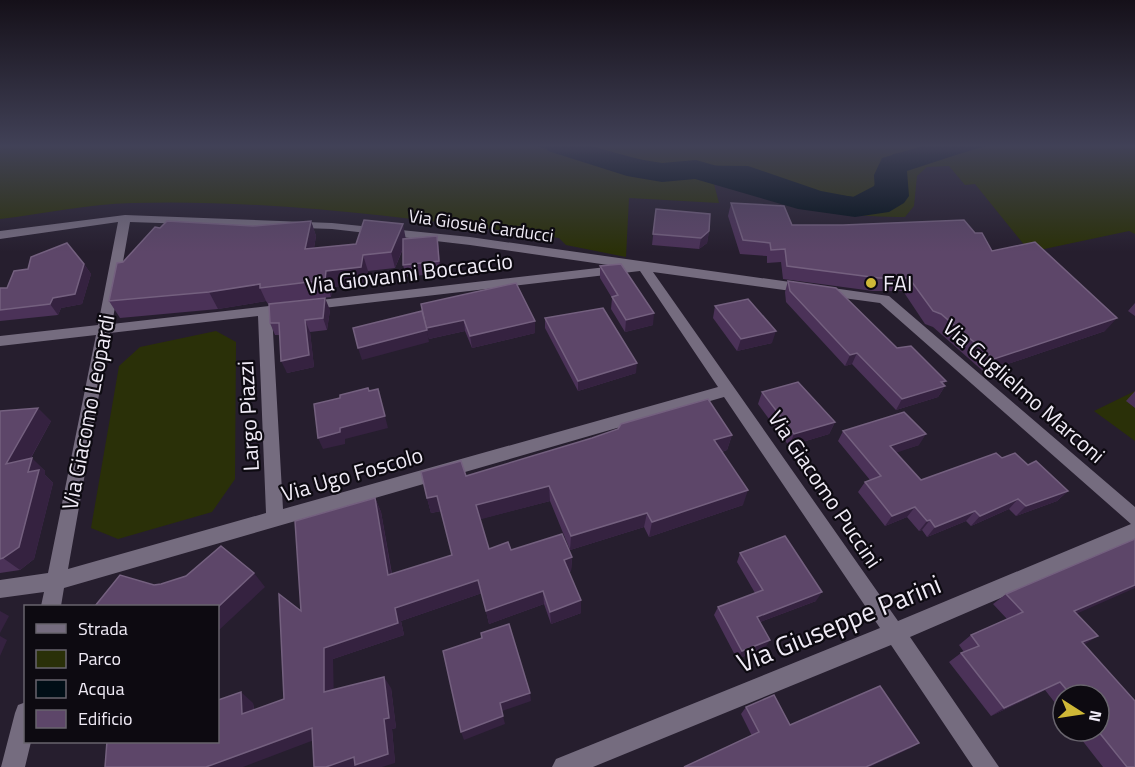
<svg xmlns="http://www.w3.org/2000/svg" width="1135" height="767" font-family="'Titillium Web',sans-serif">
<rect width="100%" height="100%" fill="#261e2e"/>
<g fill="#2a3008">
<path d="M 0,145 L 1135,145 L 1135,234 L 1129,231 L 1030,252 L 975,184 L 965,185 L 949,166 L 927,167 L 917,176 L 914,206 L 905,217 C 853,218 807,209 758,192 C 743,186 730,178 714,184 L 719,203 L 629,198 L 626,257 L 566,245 L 559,238 C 417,219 275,199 132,203 C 88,204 43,214 0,219 Z"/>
<polygon points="216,331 236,342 235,479 212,512 118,539 91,528 119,366 140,347"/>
<polygon points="1135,391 1135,441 1094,411"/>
</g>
<path fill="#000e16" d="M 531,145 L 586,145 L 661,165 L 748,166 L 821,191 L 853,197 L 874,186 L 893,154 L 942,145 L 990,145 L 905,169 L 900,177 L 900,195 C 857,238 790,185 742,177 C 714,172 687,180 660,178 C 615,175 574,154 531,145 Z"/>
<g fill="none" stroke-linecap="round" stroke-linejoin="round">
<polygon fill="#000e16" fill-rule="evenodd" points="544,145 589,145 631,158 662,163 696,160 780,184 828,194 855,197 875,192 874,175 882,158 926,145 972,145 968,151 907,171 909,196 904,203 889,212 855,217 798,209 695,179 662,182 627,176 548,151"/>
<g fill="#756c7f" fill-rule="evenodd">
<path d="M 125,215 L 332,223 L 470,237 L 889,296 L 1135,507 L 1135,540 L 910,637 L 999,767 L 973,767 L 891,645 L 593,767 L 552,767 L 556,759 L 880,628 L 724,397 L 64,588 L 61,606 L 41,606 L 44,592 L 0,598 L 0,580 L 48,573 L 96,335 L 0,346 L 0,336 L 98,325 L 118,222 L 0,239 L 0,231 ZM 130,222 L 332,229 L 470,245 L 615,266 L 112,324 ZM 640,271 L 718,387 L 283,509 L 272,314 ZM 653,272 L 880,303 L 1131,524 L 898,621 ZM 258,316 L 266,513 L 68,569 L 110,333 Z"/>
<polygon points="26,702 26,742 31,742 25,767 1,767 15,713 18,705"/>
</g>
</g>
<g fill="#4b3258">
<polygon points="731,203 792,225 992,251 1105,331 984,372 933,327 925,324 903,291 873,291 783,279 781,262 767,263 767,256 740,254 728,216"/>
<polygon points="656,209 709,231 707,243 699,249 652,245"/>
<polygon points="311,221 316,236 314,248 437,236 441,273 406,277 403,265 403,249 395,268 368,271 366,283 332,287 331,297 268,304 266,301 218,309 120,318 109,301 253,226"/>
<polygon points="84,264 91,274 82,304 61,308 58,315 0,321 0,288 7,288"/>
<polygon points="600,266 653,325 625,332 611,309 612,298 600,278"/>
<polygon points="788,281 897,348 946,381 943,384 945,386 938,397 896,410 852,364 845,366 786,302 785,292"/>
<polygon points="1135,303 1135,316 1128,311"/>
<polygon points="421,304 535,321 535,333 472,348 465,331 429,339"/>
<polygon points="715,306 772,343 737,351 713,318"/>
<polygon points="330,310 327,330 310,332 314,367 287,373 280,335 275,335 270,323"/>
<polygon points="545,318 636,373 578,391 545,328"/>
<polygon points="1135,391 1135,408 1126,401"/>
<polygon points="762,392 835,422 829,434 789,446 758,404"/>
<polygon points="0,411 51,421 31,458 45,471 45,475 53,483 34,559 20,570 0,573"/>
<polygon points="843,431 919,445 896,452 921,480 1002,458 1028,465 1068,491 1057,501 1016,516 1009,509 971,526 966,521 927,537 922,530 919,531 907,517 885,526 858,492 865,482 870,480 838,441"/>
<polygon points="732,435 727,450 722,452 743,505 649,537 644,527 570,550 550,501 480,519 489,549 511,550 572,557 571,571 569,572 581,613 551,624 544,604 489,624 482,593 401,621 404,635 333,659 333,689 391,688 396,728 392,729 395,763 313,741 107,741 253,703 254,710 284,699 301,611 375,498 381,512 392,574 452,555 441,511 431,513 427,498 466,476"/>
<polygon points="740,553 816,601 760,622 765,648 737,659 714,615 718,607 755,593 737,562"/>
<polygon points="1006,594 1077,613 1084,644 1135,767 1103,767 1078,735 1081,734 1078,731 1099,731 1099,695 1063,695 1063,713 1045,690 991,716 949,662 961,653 964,652 959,645 971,635 1007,619 993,604"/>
<polygon points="746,707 790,725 919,743 909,749 752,736 741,714"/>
</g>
<g fill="#352240">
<polygon points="311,221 316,236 311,265 305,249"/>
<polygon points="403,224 406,240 395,268 391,252"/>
<polygon points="709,231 707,243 699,249 701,238"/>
<polygon points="437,236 439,248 441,273 439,261"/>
<polygon points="363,255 368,271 366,283 332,287 331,297 325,280 326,271"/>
<polygon points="84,264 91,274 82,304 61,308 58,315 50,304 53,298"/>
<polygon points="260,284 260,288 266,301 218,309 209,292"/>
<polygon points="325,298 330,310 327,330 323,318"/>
<polygon points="654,313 653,325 625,332 626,320"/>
<polygon points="1117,318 1105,331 984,372 994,359"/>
<polygon points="305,320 310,332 314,367 287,373 281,361"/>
<polygon points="464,320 465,331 429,339 426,328"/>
<polygon points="535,321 535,333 472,348 470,336"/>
<polygon points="427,330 429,342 362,360 358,348"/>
<polygon points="776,331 772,343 737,351 741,339"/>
<polygon points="857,353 852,364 845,366 850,355"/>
<polygon points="637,363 636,373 578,391 578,381"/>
<polygon points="946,381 942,387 945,386 938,397 896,410 902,399"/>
<polygon points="378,389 388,428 345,439 345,444 323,449 318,438 340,428"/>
<polygon points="38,408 51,421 20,477 6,464"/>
<polygon points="835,422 829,434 789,446 794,434"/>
<polygon points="926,434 919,445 884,457 890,446"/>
<polygon points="732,435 727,450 710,455 714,440"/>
<polygon points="32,458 45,471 45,475 53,483 34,559 20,570 3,558"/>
<polygon points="549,486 550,501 478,520 476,505"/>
<polygon points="748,490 743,505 649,537 652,522"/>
<polygon points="1068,491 1057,501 1016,516 1026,506"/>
<polygon points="437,496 441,511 431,513 427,498"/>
<polygon points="375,498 381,512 394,589 388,575"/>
<polygon points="1018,499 1009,509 971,526 980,516"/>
<polygon points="915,507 907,517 885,526 892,516"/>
<polygon points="975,511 966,521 927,537 935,527"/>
<polygon points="647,513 644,527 570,550 571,536"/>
<polygon points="930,520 922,530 919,531 927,521"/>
<polygon points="572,557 571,571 565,574 564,560"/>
<polygon points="254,573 265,587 218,631 218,607"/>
<polygon points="478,580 482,593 401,621 404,635 333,659 334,702 324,692 324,648 395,608"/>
<polygon points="1135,585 1135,588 1060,621 1074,611"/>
<polygon points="543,591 544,604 489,624 486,611"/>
<polygon points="822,592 816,601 752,625 757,617"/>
<polygon points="581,600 581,613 551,624 550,612"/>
<polygon points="0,611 9,616 0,633"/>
<polygon points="0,636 7,640 0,656"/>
<polygon points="1098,636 1082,646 1082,642"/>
<polygon points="770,640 765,648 737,659 742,651"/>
<polygon points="384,677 391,688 396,728 392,729 395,763 382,767 326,767 354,757 384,719"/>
<polygon points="1060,682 1045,690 991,716 1004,708"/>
<polygon points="241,692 253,703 255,724 242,714"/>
<polygon points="530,693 531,701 502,711 500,703"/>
<polygon points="503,716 505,724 464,740 461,732"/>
<polygon points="312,728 322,737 243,767 206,767"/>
<polygon points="919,743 909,749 870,767 866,767"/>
</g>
<g fill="#5d4669" stroke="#74607f" stroke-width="1.5">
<polygon points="731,203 784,206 792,225 843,225 964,220 975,233 982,233 992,251 1035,242 1117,318 994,359 941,314 933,311 909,278 879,278 787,266 785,249 771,250 770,243 743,240"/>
<polygon points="656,209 710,214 709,231 701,238 653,234"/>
<polygon points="364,220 403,224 391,252 363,255 361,267 326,271 325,280 260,288 260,284 209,292 109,301 117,263 123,262 155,227 160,228 167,221 253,226 311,221 305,249 356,244"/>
<polygon points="437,236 439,261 403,265 403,239"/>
<polygon points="67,243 84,264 75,294 53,298 50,304 0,310 0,288 7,288 14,271 28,269 31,257"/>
<polygon points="621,264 654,313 626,320 612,297 618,295 600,266"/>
<polygon points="788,281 836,288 897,348 911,346 946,381 941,382 945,386 902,399 857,353 850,355 790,291"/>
<polygon points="516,283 535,321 470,336 464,320 426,328 421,304"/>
<polygon points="325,298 323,318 305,320 309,355 281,361 279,323 270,323 269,304"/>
<polygon points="748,299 776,331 741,339 715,306"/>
<polygon points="603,308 637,363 578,381 545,318"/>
<polygon points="422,311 427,330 358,348 353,328"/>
<polygon points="798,382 835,422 794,434 762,392"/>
<polygon points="368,388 369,391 378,389 385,416 340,428 340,432 318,438 314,404 340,398 340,395"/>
<polygon points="708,399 732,435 714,440 748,490 652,522 647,513 571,536 549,486 476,505 489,549 508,542 511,550 562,534 572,557 564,560 581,600 550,612 543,591 486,611 478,580 395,608 398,623 324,648 324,692 384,677 389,718 384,719 388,754 355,765 354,757 326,767 314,767 312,728 206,767 105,767 107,741 218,741 218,700 241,692 242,714 284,699 279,594 301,611 295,521 375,498 388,575 452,555 437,496 427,498 421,472 461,461 466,476 592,438 618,429 621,424"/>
<polygon points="38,408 6,464 32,458 28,472 39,470 19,547 3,558 0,559 0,411"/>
<polygon points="904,412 926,434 890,446 921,480 996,453 1002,458 1015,453 1028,465 1036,461 1068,491 1026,506 1018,499 980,516 975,511 935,527 930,520 927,521 915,507 892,516 865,482 881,476 843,431"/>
<polygon points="785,536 822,592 757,617 770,640 742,651 718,607 763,590 740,553"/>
<polygon points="1135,539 1135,585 1074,611 1098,636 1082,642 1135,701 1135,767 1127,767 1098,731 1099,731 1099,695 1071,695 1060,682 1004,708 961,653 979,646 971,635 1023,612 1006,594"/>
<polygon points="221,546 254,573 218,607 95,606 120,575 154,585 161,584 186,576"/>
<polygon points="509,624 530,693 500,703 503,716 461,732 443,651 482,638 481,633"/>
<polygon points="880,686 919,743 866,767 684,767 759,732 746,707 774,695 790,725"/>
</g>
<linearGradient id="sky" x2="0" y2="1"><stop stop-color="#151019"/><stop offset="0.58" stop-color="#414157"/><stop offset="1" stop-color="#414157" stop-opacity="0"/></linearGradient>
<rect width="1135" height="252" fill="url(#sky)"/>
<circle fill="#cfb837" stroke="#0d0a11" stroke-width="2" cx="871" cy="283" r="6"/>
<g text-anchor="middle" stroke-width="4.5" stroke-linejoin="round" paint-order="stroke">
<g font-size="18" fill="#f0ebf6" stroke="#0d0a11">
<text transform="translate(481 226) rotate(8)" y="6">Via Giosuè Carducci</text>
</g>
<g font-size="22" fill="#f0ebf6" stroke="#0d0a11">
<text transform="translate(409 273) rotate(-7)" y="8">Via Giovanni Boccaccio</text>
<text transform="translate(1024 391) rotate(41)" y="8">Via Guglielmo Marconi</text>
<text transform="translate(88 412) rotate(-79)" y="8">Via Giacomo Leopardi</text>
<text transform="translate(248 416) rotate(-93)" y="8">Largo Piazzi</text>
<text transform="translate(352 474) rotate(-16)" y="8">Via Ugo Foscolo</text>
<text transform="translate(825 489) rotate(56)" y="8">Via Giacomo Puccini</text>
</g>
<g font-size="22" fill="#f0ebf6" stroke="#0d0a11" text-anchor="start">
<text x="883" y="291">FAI</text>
</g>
<g font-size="27" fill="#f0ebf6" stroke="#0d0a11">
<text transform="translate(839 624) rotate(-22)" y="9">Via Giuseppe Parini</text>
</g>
</g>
<rect x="24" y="605" width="195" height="138" fill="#0d0a11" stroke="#68646d" stroke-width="1.5"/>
<rect x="36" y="624" width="30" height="9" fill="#756c7f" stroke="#68646d" stroke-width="1.5"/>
<text x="78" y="635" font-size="18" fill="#f0ebf6">Strada</text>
<rect x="36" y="650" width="30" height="18" fill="#2a3008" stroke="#68646d" stroke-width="1.5"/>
<text x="78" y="665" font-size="18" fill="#f0ebf6">Parco</text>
<rect x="36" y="680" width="30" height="18" fill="#000e16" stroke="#68646d" stroke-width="1.5"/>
<text x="78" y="695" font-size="18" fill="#f0ebf6">Acqua</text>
<rect x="36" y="710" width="30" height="18" fill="#5d4669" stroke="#68646d" stroke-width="1.5"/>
<text x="78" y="725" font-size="18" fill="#f0ebf6">Edificio</text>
<g transform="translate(1081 713) rotate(102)"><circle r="28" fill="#0d0a11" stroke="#68646d" stroke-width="1.5"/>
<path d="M0-4.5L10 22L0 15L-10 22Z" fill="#cfb837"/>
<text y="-9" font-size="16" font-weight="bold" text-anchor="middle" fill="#f0ebf6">N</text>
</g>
</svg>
